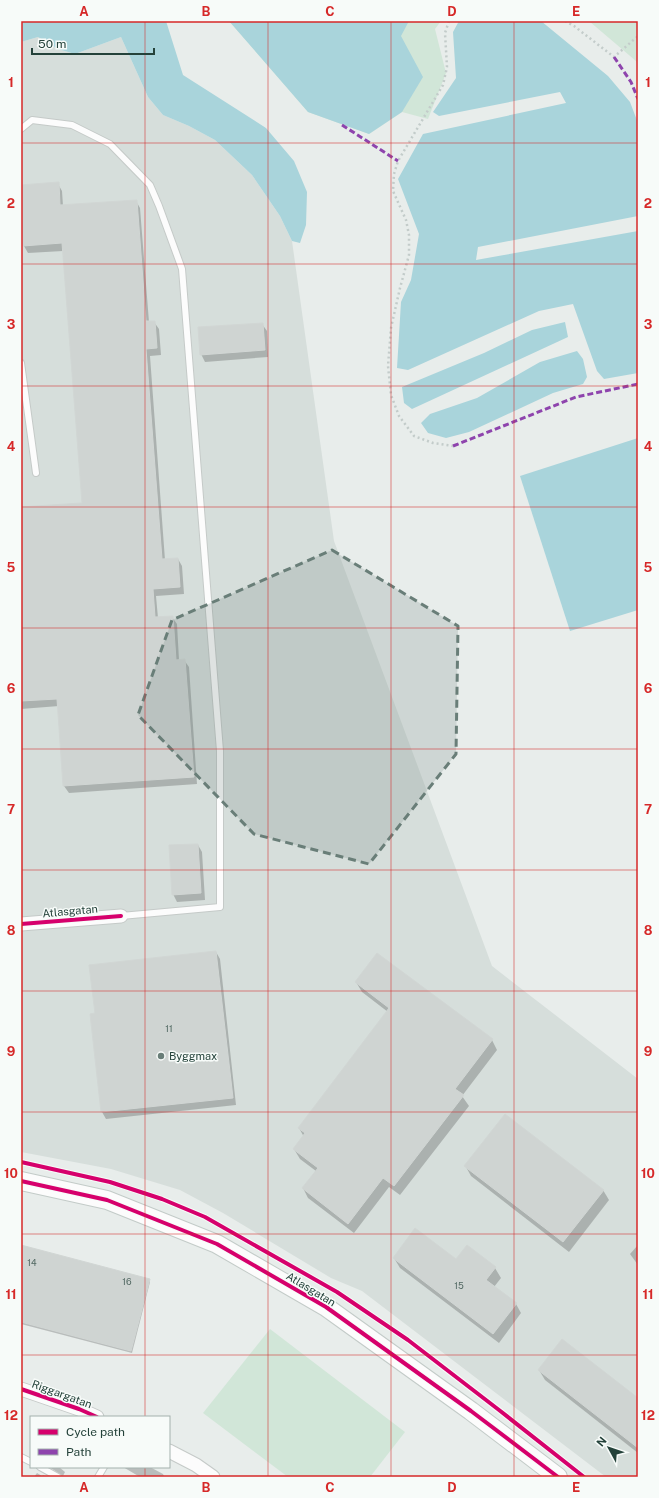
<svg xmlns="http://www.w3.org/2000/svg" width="659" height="1498" font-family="'Public Sans',sans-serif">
<rect width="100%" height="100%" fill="#e8edeb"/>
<polygon fill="#d6dedb" points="38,37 58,49 75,54 121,37 148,97 163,115 189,126 215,140 252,175 280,216 292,241 334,541 492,966 638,1079 638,1477 606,1477 362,1291 331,1278 223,1213 180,1190 111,1169 21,1152 21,42"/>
<g fill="#d1e6d8">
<polygon points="229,21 441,21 435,29 446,73 428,119 402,112 369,134 308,112"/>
<polygon points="589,21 638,21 638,65 636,61"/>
<polygon points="270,1329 405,1432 370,1477 288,1477 203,1413"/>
</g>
<g fill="#a9d4db">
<polygon points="21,21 166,21 183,75 266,128 294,161 307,192 306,225 300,243 292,241 280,216 252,175 215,140 189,126 163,115 148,97 121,37 75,54 58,49 38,37 21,42"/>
<polygon points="229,21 409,21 401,36 423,77 402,112 369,134 308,112"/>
<polygon points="459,21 541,21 608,76 630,102 638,123 638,216 478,247 476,260 638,231 638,373 604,379 597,371 573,304 539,311 408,370 397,368 401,302 411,280 419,234 398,179 423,134 566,103 560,92 439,116 433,112 456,78 453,32"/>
<polygon points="565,322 568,337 412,409 404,403 402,387 484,353 532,330"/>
<polygon points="577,351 583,359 587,377 583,384 553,393 469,432 446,438 428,433 421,423 430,414 477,398 540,362"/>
<polygon points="638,438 638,610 570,631 520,476"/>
</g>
<g fill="#0003">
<polygon points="58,184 62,191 63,206 136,201 140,208 149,322 154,322 159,329 161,355 150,356 165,560 178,559 182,566 184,594 156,596 158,618 172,617 177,624 179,660 184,660 189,667 197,784 69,793 64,786 59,706 21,709 21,508 83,504 63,251 28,253 24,246 21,186"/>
<polygon points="262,324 267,331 268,357 205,362 201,354"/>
<polygon points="198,845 202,852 205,900 177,902 173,894"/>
<polygon points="216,952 220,959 236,1105 106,1119 102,1112 91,1015 96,1014"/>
<polygon points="356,982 492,1040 497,1050 462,1096 469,1106 400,1195 389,1187 354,1233 308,1198 303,1188 316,1171 300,1159 294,1149 304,1137 299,1128 388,1012 362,992"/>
<polygon points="466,1167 603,1190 609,1200 569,1252 471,1176"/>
<polygon points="638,1245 638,1265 630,1254"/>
<polygon points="21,1246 149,1280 150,1282 132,1353 21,1324"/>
<polygon points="394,1258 457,1260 495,1268 501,1278 494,1287 516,1304 521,1313 499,1343 400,1268"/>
<polygon points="539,1370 638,1400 638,1453 545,1380"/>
<polygon points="49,1467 59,1467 65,1472 63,1476"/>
<polygon points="123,1467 150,1467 163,1474 164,1476 140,1477"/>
<polygon points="37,1473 42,1476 43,1475 47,1477 34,1477"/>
</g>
<g fill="#cfd4d2" stroke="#d1d6d4">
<polygon points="59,182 60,205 137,200 146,321 155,321 157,348 146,349 162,559 178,558 180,587 153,589 155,617 173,616 176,660 185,659 194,777 63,786 57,699 21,701 21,507 82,503 62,243 23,246 21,222 21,185"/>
<polygon points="263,323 265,350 200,355 198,327"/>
<polygon points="198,844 201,893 172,895 169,845"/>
<polygon points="216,951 233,1098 101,1112 90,1014 95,1013 89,965"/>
<polygon points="377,953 493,1039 455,1089 464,1095 394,1186 383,1178 348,1224 302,1188 318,1168 293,1149 305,1133 298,1128 389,1008 355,982"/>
<polygon points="505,1114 604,1190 563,1242 464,1166"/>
<polygon points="415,1228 456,1259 467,1245 496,1267 486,1280 517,1303 493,1334 393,1258"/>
<polygon points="21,1245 150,1279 131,1351 21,1322"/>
<polygon points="562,1339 638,1398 638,1448 538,1370"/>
</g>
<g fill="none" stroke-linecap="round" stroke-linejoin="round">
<defs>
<g id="lane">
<polyline points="21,129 32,120 72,125 110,144 150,185 159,206 182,269 220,751 220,907 121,916"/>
<polyline points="21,363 36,473"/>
<polyline points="21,1457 31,1462"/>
<polyline points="40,1467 58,1477"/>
<polyline points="98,1477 104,1467"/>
</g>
<g id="street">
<polyline points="21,924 121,916"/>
<polyline points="21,1389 79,1409 97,1417"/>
<polyline points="169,1451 196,1465 213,1477"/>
</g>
<polyline id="secondary" points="21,1181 107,1200 217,1244 326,1307 471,1411 558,1477"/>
</defs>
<use href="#lane" stroke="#c5cac8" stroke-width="8"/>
<use href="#street" stroke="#c5cac8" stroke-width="15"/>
<use href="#secondary" stroke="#c3cbc8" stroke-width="20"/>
<g stroke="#c3ccca" stroke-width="2.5" stroke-dasharray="2 3" stroke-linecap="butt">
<polyline points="449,21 445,33 447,67 443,85 398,161 394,174 393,191 406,220 409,235 409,255 400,288 391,328 388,366 391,395 399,416 414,436 433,443 453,446"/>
<polyline points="565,21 574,26 614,57 638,36"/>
</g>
<use href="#lane" stroke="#fcfcfc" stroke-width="6"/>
<use href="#street" stroke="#fcfcfc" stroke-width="13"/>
<use href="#secondary" stroke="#fcfcfc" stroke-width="18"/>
<g stroke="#8e44ad" stroke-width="3" stroke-dasharray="6 3" stroke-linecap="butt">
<polyline points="614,57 631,82 638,99"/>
<polyline points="342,125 398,161"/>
<polyline points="453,446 576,397 638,384"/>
</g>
<defs>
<g id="cycleway">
<polyline points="21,924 121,916"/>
<polyline points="21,1162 110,1182 162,1199 205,1217 337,1292 408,1340 499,1410 584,1477"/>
<polyline points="21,1181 107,1200 217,1244 326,1307 471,1411 558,1477"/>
<polyline points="21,1389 79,1409 97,1417"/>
</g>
</defs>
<use href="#cycleway" stroke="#f7fbf9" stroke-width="6"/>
<use href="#cycleway" stroke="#d6006c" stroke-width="4"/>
</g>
<path fill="#697e78" fill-opacity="0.2" stroke="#697e78" stroke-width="3" stroke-dasharray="8 5" stroke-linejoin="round" d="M 332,550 L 458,626 L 456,754 L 369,864 L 254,834 L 138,715 L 172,620 Z"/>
<path fill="none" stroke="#d62828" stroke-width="1" stroke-opacity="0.55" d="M 145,21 L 145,1417M 268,21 L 268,1477M 391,21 L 391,1477M 514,21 L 514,1477M 21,143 L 638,143M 21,264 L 638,264M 21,386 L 638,386M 21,507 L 638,507M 21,628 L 638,628M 21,749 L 638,749M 21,870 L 638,870M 21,991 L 638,991M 21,1112 L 638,1112M 21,1234 L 638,1234M 21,1355 L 638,1355M 145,1467 L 145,1477"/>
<circle fill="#697e78" stroke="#f7fbf9" stroke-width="1.5" cx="161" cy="1056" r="4"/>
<g text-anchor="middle" stroke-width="3" stroke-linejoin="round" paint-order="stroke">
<g font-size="9" fill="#506761">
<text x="169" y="1032">11</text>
<text x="32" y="1266">14</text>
<text x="127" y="1285">16</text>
<text x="459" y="1289">15</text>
</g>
<g font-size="11" fill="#24423a" stroke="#f7fbf9">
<text transform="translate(70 911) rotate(-5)" y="4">Atlasgatan</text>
<text transform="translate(311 1289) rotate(31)" y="4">Atlasgatan</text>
<text transform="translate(62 1394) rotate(20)" y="4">Riggargatan</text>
</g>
<g font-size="11" fill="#24423a" stroke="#f7fbf9" text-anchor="start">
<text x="169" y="1060">Byggmax</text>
</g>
</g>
<rect width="659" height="1498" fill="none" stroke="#f7fbf9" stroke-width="44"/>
<rect x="30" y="1416" width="140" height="52" fill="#f7fbf9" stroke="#a3b1ad"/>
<rect x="38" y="1429" width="20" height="6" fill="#d6006c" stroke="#a3b1ad"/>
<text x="66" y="1436" font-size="12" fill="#24423a">Cycle path</text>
<rect x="38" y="1449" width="20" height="6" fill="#8e44ad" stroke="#a3b1ad"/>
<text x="66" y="1456" font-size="12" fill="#24423a">Path</text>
<g transform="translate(609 1448) rotate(310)" stroke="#f7fbf9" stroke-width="3" paint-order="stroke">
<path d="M0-3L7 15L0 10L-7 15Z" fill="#24423a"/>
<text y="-6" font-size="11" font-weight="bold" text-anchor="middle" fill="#24423a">N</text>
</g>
<path d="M32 48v6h122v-6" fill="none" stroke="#24423a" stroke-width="2"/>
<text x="38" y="48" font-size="12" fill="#24423a" stroke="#f7fbf9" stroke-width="3" paint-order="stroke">50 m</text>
<rect x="22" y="22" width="615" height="1454" fill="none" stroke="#d62828" stroke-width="1.5"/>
<g font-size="13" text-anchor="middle" font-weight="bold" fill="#d62828">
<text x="84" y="16">A</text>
<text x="206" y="16">B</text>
<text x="330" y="16">C</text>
<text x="452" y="16">D</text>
<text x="576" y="16">E</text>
<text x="11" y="87">1</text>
<text x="648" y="87">1</text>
<text x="11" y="208">2</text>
<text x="648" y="208">2</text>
<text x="11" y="329">3</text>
<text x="648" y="329">3</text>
<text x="11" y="451">4</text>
<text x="648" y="451">4</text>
<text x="11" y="572">5</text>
<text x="648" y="572">5</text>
<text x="11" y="693">6</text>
<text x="648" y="693">6</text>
<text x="11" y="814">7</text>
<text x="648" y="814">7</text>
<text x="11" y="935">8</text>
<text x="648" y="935">8</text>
<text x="11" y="1056">9</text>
<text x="648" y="1056">9</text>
<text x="11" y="1178">10</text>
<text x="648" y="1178">10</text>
<text x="11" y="1299">11</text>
<text x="648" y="1299">11</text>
<text x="11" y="1420">12</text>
<text x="648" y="1420">12</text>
<text x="84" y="1492">A</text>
<text x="206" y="1492">B</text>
<text x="330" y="1492">C</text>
<text x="452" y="1492">D</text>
<text x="576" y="1492">E</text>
</g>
</svg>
